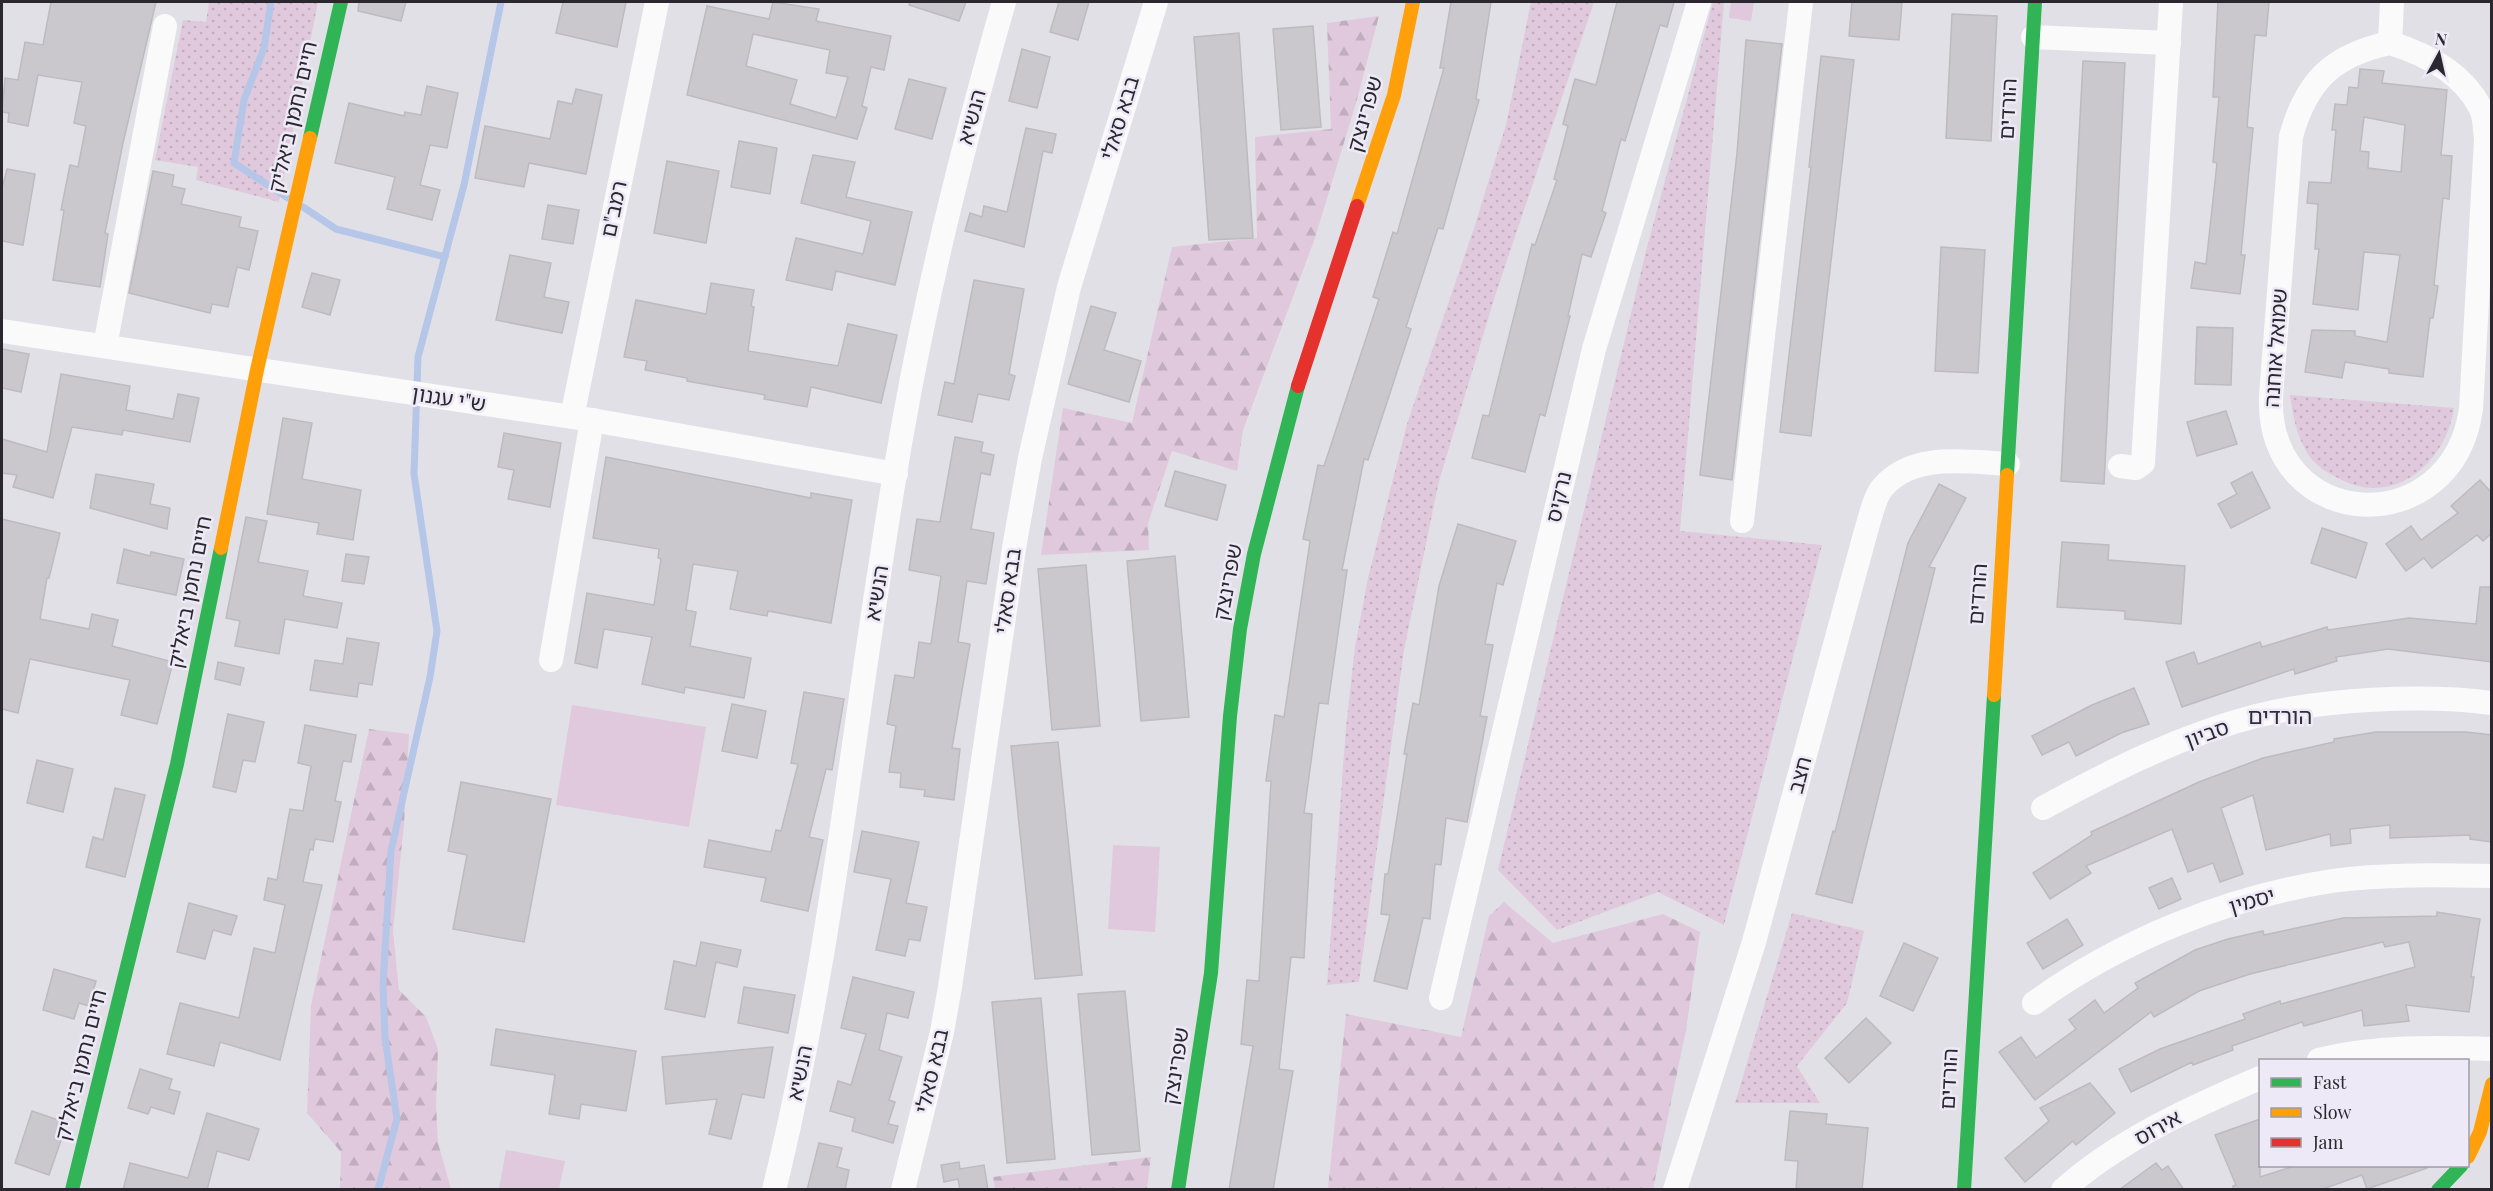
<svg xmlns="http://www.w3.org/2000/svg" width="2493" height="1191" font-family="'Playfair Display','Noto Sans Hebrew',serif">
<defs>
<pattern id="grass-dots" width="8" height="8" patternUnits="userSpaceOnUse" patternTransform="scale(1.5)"><rect width="8" height="8" fill="#e0c9dc"/><path d="M2 2h.1M6 6h.1" fill="none" stroke="#c0adbd" stroke-width="1.8" stroke-linecap="round"/></pattern>
<pattern id="forest-firs" width="22" height="20" patternUnits="userSpaceOnUse" patternTransform="scale(1.5)"><rect width="22" height="20" fill="#e0c9dc"/><path d="M5 1l3.5 6h-7zM16 11l3.5 6h-7z" fill="#c0adbd"/></pattern>
</defs>
<rect width="100%" height="100%" fill="#e1e0e6"/>
<g fill="url(#grass-dots)">
<polygon points="209,2 318,2 279,202 196,180 198,167 155,160 183,20 206,22"/>
<polygon points="1531,2 1594,2 1495,296 1439,481 1404,650 1359,982 1327,985 1346,727 1355,647 1368,578 1407,424 1475,225 1506,125"/>
<polygon points="1713,2 1724,2 1680,531 1822,545 1724,925 1658,892 1557,930 1498,870 1646,251"/>
<path d="M 2290,395 L 2454,408 C 2446,463 2393,509 2338,478 C 2328,473 2316,466 2309,456 C 2297,437 2293,417 2290,395 Z"/>
<polygon points="1792,913 1864,931 1847,1003 1797,1066 1820,1103 1735,1103"/>
</g>
<g fill="url(#forest-firs)">
<polygon points="1379,16 1356,103 1315,238 1243,430 1237,471 1172,451 1148,523 1149,550 1041,555 1063,408 1132,423 1172,247 1257,238 1255,137 1331,129 1327,23"/>
<polygon points="369,729 409,734 404,824 393,931 399,990 426,1017 438,1049 436,1105 438,1143 451,1189 340,1189 341,1152 307,1113 311,1006"/>
<polygon points="1504,902 1553,943 1663,914 1700,932 1686,1030 1653,1189 1328,1189 1346,1014 1461,1037 1489,916"/>
<polygon points="1151,1157 1147,1189 995,1189 993,1177"/>
</g>
<g fill="#e0c9dc">
<polygon points="1731,2 1754,2 1751,21 1729,18"/>
<polygon points="572,705 706,727 689,827 556,805"/>
<polygon points="1113,845 1160,847 1155,932 1108,929"/>
<polygon points="506,1150 565,1161 559,1189 499,1189"/>
</g>
<g fill="none" stroke-linecap="round" stroke-linejoin="round">
<g stroke="#b5c6e8" stroke-width="7">
<polyline points="271,2 264,48 244,100 234,163 288,198"/>
<polyline points="303,207 336,229 445,257"/>
<polyline points="378,1190 397,1119 385,1038 383,985 391,851 430,677 437,631 414,474 418,357 464,185 501,2"/>
</g>
</g>
<g fill="#cac8cc" stroke="#bcbbbf" stroke-width="1.5" fill-rule="evenodd">
<polygon points="51,2 156,2 123,143 105,233 108,234 100,287 53,280 64,210 61,210 70,165 78,167 86,126 74,123 82,82 38,75 28,126 8,122 9,113 2,112 5,78 18,80 25,42 43,45"/>
<polygon points="359,2 406,2 401,21 358,11"/>
<polygon points="563,2 626,2 617,47 556,33"/>
<path d="M 773,2 L 819,9 L 816,21 L 891,36 L 884,70 L 871,67 L 862,106 L 867,108 L 857,139 L 687,95 L 707,6 L 769,19 ZM 753,34 L 830,50 L 826,73 L 848,77 L 836,118 L 790,104 L 797,80 L 746,66 Z"/>
<polygon points="910,2 966,2 959,21 909,5"/>
<polygon points="1059,2 1089,2 1078,40 1050,32"/>
<polygon points="1451,2 1491,2 1476,99 1479,100 1443,229 1438,228 1406,327 1411,329 1368,460 1364,459 1342,570 1347,570 1328,704 1319,703 1304,813 1312,814 1304,958 1291,957 1279,1069 1293,1071 1273,1190 1229,1190 1253,1046 1241,1044 1247,980 1259,981 1271,781 1266,781 1275,715 1284,717 1310,541 1303,539 1318,465 1324,466 1379,299 1373,297 1393,232 1397,234 1444,68 1440,68"/>
<polygon points="1617,2 1674,2 1667,27 1660,25 1625,141 1621,139 1602,211 1606,213 1591,257 1582,254 1568,316 1570,316 1545,416 1540,414 1525,472 1472,458 1483,415 1489,416 1532,244 1535,245 1557,180 1554,179 1568,126 1563,124 1575,79 1596,85"/>
<polygon points="1852,2 1902,2 1899,40 1849,36"/>
<polygon points="2218,2 2269,2 2266,36 2255,35 2247,127 2253,128 2241,255 2245,255 2240,294 2191,288 2195,262 2206,264 2217,163 2213,162 2219,97 2213,97"/>
<polygon points="1952,14 1997,16 1991,141 1946,138"/>
<polygon points="1313,26 1321,127 1281,130 1273,29"/>
<polygon points="1239,33 1253,238 1209,240 1194,37"/>
<polygon points="1746,40 1782,44 1732,480 1700,475 1737,153"/>
<polygon points="1022,49 1050,57 1037,108 1009,101"/>
<polygon points="1821,56 1854,60 1811,436 1780,432 1811,167 1809,167"/>
<polygon points="2083,61 2125,63 2104,484 2061,481"/>
<path d="M 2360,69 L 2384,71 L 2382,83 L 2447,90 L 2441,155 L 2452,156 L 2449,199 L 2443,198 L 2434,285 L 2438,286 L 2433,318 L 2430,318 L 2423,377 L 2389,373 L 2389,369 L 2345,362 L 2342,378 L 2305,372 L 2312,330 L 2355,331 L 2355,336 L 2387,342 L 2400,255 L 2364,252 L 2358,310 L 2313,304 L 2319,249 L 2315,249 L 2318,204 L 2307,203 L 2309,182 L 2331,183 L 2336,130 L 2332,130 L 2335,104 L 2347,105 L 2349,87 L 2358,88 ZM 2364,117 L 2405,125 L 2401,172 L 2368,168 L 2369,152 L 2360,151 Z"/>
<polygon points="909,79 946,88 932,139 895,129"/>
<polygon points="427,86 458,93 447,148 430,145 420,185 440,190 432,220 387,209 395,177 335,163 349,103 404,116 405,112 421,115"/>
<polygon points="576,89 602,95 586,174 529,163 524,187 475,178 485,126 550,139 558,101 572,104"/>
<polygon points="1026,128 1056,134 1052,153 1043,151 1024,247 965,231 970,213 982,217 984,206 1007,212"/>
<polygon points="739,141 777,148 770,194 731,187"/>
<polygon points="813,155 855,162 846,197 912,212 895,285 836,271 832,290 786,280 796,238 863,254 871,221 801,203"/>
<polygon points="667,161 719,171 706,243 654,233"/>
<polygon points="7,169 35,174 23,245 2,241 2,188"/>
<polygon points="153,171 174,175 172,186 185,189 181,204 241,217 239,227 258,231 249,270 237,267 228,307 212,304 210,313 129,293"/>
<polygon points="548,205 579,210 573,244 542,239"/>
<polygon points="1941,247 1985,250 1978,373 1935,371"/>
<polygon points="510,255 551,263 544,297 569,302 562,333 496,320"/>
<polygon points="312,273 340,280 330,315 302,307"/>
<polygon points="974,280 1024,289 1009,374 1015,376 1009,400 978,394 972,422 938,415 945,382 954,384"/>
<polygon points="711,283 754,290 751,306 754,307 748,351 838,366 848,324 897,335 881,403 811,387 807,407 764,399 765,395 687,381 687,378 645,370 647,361 624,357 636,300 706,314"/>
<polygon points="1091,306 1116,313 1104,350 1141,361 1129,402 1068,384"/>
<polygon points="2197,327 2233,328 2231,385 2195,384"/>
<polygon points="2,349 29,354 21,392 2,388"/>
<polygon points="61,374 130,386 126,410 173,419 178,394 199,398 190,442 123,430 122,435 72,427 53,498 13,487 17,475 2,473 2,439 47,452"/>
<polygon points="2226,411 2237,444 2197,456 2187,422"/>
<polygon points="283,418 312,423 302,479 361,490 353,540 317,534 319,523 267,514"/>
<polygon points="504,433 561,443 550,507 508,499 514,470 498,467"/>
<polygon points="955,437 983,442 981,452 994,455 990,475 981,473 971,529 994,533 986,584 967,581 958,642 970,644 952,748 960,749 954,800 924,796 925,790 900,787 901,773 889,772 896,726 887,724 895,675 914,678 919,642 931,644 941,576 909,570 917,519 940,522"/>
<polygon points="606,457 811,498 811,493 852,500 831,623 768,611 767,616 730,609 738,571 693,564 686,610 696,612 690,646 751,658 744,698 685,687 684,693 642,684 652,637 604,629 597,668 575,663 587,593 654,605 661,559 658,558 659,549 593,538"/>
<polygon points="1175,471 1226,485 1217,520 1165,506"/>
<polygon points="2252,472 2270,508 2231,528 2218,504 2237,494 2231,483"/>
<polygon points="96,474 154,484 150,504 170,508 167,529 90,508"/>
<polygon points="2480,480 2492,493 2492,533 2483,541 2477,535 2432,568 2424,558 2406,571 2386,544 2411,526 2421,540 2458,513 2451,506"/>
<polygon points="1939,484 1966,498 1929,567 1935,568 1852,903 1816,894 1833,831 1835,832 1908,543"/>
<polygon points="246,517 267,521 258,562 308,571 303,596 342,603 337,628 285,619 279,654 235,646 240,621 226,618"/>
<polygon points="2,519 60,533 49,578 47,578 40,619 89,629 92,614 118,620 112,646 173,662 157,724 121,715 130,680 30,659 18,713 2,709"/>
<polygon points="1458,524 1516,541 1503,585 1497,583 1485,644 1493,645 1480,716 1487,717 1467,822 1446,818 1441,865 1435,864 1430,919 1423,918 1407,989 1374,981 1390,915 1381,914 1385,874 1388,874 1407,754 1404,754 1413,703 1419,705 1439,586"/>
<polygon points="2322,528 2367,543 2356,578 2311,563"/>
<polygon points="2062,542 2109,545 2108,560 2185,566 2181,624 2125,619 2125,611 2057,607"/>
<polygon points="124,549 150,556 151,552 184,559 176,595 117,583"/>
<polygon points="346,554 369,557 364,584 342,581"/>
<polygon points="1175,556 1189,717 1141,721 1127,561"/>
<polygon points="1086,565 1100,726 1052,730 1038,569"/>
<polygon points="2480,587 2492,587 2492,662 2388,649 2336,657 2337,661 2295,674 2294,669 2182,707 2166,662 2194,652 2198,664 2260,642 2262,647 2327,627 2328,630 2409,618 2476,624"/>
<polygon points="347,638 379,643 372,685 359,683 357,697 310,690 315,660 343,664"/>
<polygon points="218,662 244,668 240,685 215,679"/>
<polygon points="2134,688 2149,724 2121,733 2076,756 2069,742 2042,755 2032,736 2092,705"/>
<polygon points="804,692 844,699 832,770 826,769 809,837 823,840 808,911 761,901 766,878 704,867 709,840 771,852 776,830 781,831 798,764 791,763"/>
<polygon points="732,704 766,711 757,758 722,751"/>
<polygon points="228,714 264,722 255,762 243,760 236,792 213,787"/>
<polygon points="305,725 356,735 351,762 343,761 335,801 341,802 333,842 315,839 313,850 310,849 303,882 322,885 280,1060 220,1042 214,1066 167,1054 180,1003 239,1018 254,948 275,953 285,905 264,900 268,878 277,880 290,809 303,811 311,766 298,763"/>
<polygon points="2376,732 2466,732 2492,735 2492,842 2470,839 2470,835 2390,838 2390,825 2350,829 2351,843 2331,846 2330,834 2266,850 2253,795 2221,808 2243,874 2220,882 2213,863 2188,872 2172,829 2086,866 2091,873 2050,899 2033,873 2092,835 2091,832 2199,782 2263,758 2334,742 2334,739"/>
<polygon points="1058,742 1082,975 1035,979 1011,746"/>
<polygon points="37,760 73,769 63,812 27,803"/>
<polygon points="461,782 551,799 524,942 453,929 467,855 448,851"/>
<polygon points="115,788 145,795 125,877 86,867 93,837 103,840"/>
<polygon points="862,831 919,842 906,903 927,907 920,941 909,939 905,956 876,950 891,879 854,872"/>
<polygon points="2172,878 2181,899 2159,909 2149,888"/>
<polygon points="189,903 237,916 231,935 213,930 205,959 177,952"/>
<polygon points="2437,912 2480,919 2471,977 2474,977 2469,1012 2406,1005 2409,1021 2364,1026 2362,1010 2304,1026 2302,1022 2232,1046 2233,1050 2193,1065 2192,1062 2131,1092 2119,1069 2160,1049 2245,1019 2243,1014 2280,1001 2281,1004 2415,967 2409,942 2385,947 2383,942 2250,974 2199,991 2154,1017 2151,1012 2035,1100 1999,1052 2021,1037 2036,1058 2076,1029 2069,1020 2095,1000 2104,1013 2138,988 2135,983 2195,950 2228,939 2263,931 2264,935 2343,918 2437,916"/>
<polygon points="2067,919 2083,945 2043,969 2027,943"/>
<polygon points="701,942 741,950 737,967 716,962 705,1017 665,1009 674,961 696,966"/>
<polygon points="1904,943 1938,958 1913,1011 1880,996"/>
<polygon points="54,969 96,981 89,1006 79,1003 74,1019 43,1010"/>
<polygon points="853,977 914,992 908,1018 887,1013 879,1050 902,1057 889,1100 895,1102 888,1124 898,1126 893,1143 852,1131 855,1118 830,1111 838,1081 851,1085 866,1034 841,1028"/>
<polygon points="744,987 795,995 788,1033 738,1023"/>
<polygon points="1125,991 1140,1151 1092,1155 1078,994"/>
<polygon points="1041,998 1055,1159 1007,1163 992,1002"/>
<polygon points="1866,1018 1891,1043 1849,1083 1825,1058"/>
<polygon points="496,1029 636,1051 626,1111 581,1104 579,1119 549,1114 555,1075 491,1065"/>
<polygon points="773,1047 764,1098 742,1094 731,1139 709,1134 717,1099 666,1104 662,1057"/>
<polygon points="140,1069 172,1079 169,1089 180,1092 174,1114 151,1107 148,1114 128,1108"/>
<polygon points="2090,1083 2115,1113 2076,1145 2073,1141 2025,1182 2005,1158 2049,1121 2040,1108"/>
<polygon points="32,1111 67,1123 49,1175 15,1163"/>
<polygon points="1790,1111 1827,1114 1826,1124 1868,1128 1862,1190 1796,1190 1798,1161 1785,1160"/>
<polygon points="207,1113 259,1129 249,1160 217,1151 207,1190 123,1190 130,1163 188,1178"/>
<polygon points="2260,1119 2260,1177 2294,1166 2426,1166 2427,1168 2367,1189 2362,1175 2320,1190 2233,1190 2233,1186 2236,1185 2215,1135"/>
<polygon points="819,1143 842,1148 837,1167 849,1170 845,1190 807,1190"/>
<polygon points="959,1162 960,1169 984,1165 988,1190 960,1190 958,1179 944,1182 941,1165"/>
<polygon points="2156,1163 2162,1170 2168,1166 2184,1190 2119,1190"/>
</g>
<g fill="none" stroke-linecap="round" stroke-linejoin="round">
<g stroke="#fafafb" stroke-width="24">
<polyline points="2033,37 2169,43"/>
<path d="M 2390,43 C 2426,54 2462,72 2480,107 C 2485,116 2485,130 2486,140 L 2471,409 C 2452,544 2266,533 2271,396 L 2291,136 C 2307,80 2333,55 2390,43 Z"/>
<polyline points="2390,43 2392,2"/>
<polyline points="2,331 592,420 896,474"/>
<polyline points="105,346 165,26"/>
<polyline points="572,417 657,2"/>
<polyline points="2120,466 2136,468 2143,463 2171,2"/>
<polyline points="1742,521 1801,2"/>
<polyline points="551,660 592,420"/>
<path d="M 2043,808 C 2110,771 2182,735 2256,716 C 2324,699 2422,694 2492,703"/>
<polyline points="1441,998 1594,349 1699,2"/>
<path d="M 2034,1003 C 2119,941 2227,897 2332,881 C 2384,874 2439,875 2492,876"/>
<path d="M 2319,1060 C 2375,1046 2434,1047 2492,1049"/>
<path d="M 774,1190 C 837,935 858,673 905,416 C 930,276 965,138 1004,2"/>
<polyline points="903,1190 942,1032 950,987 1014,548 1030,458 1069,287 1156,2"/>
<path d="M 1675,1190 L 1754,942 L 1866,531 C 1870,519 1874,497 1883,487 C 1913,452 1967,462 2008,464"/>
<path d="M 2063,1190 C 2117,1141 2194,1106 2260,1078"/>
</g>
<g stroke="#30b455" stroke-width="14">
<polyline points="310,138 341,2"/>
<polyline points="2007,475 2035,2"/>
<polyline points="72,1190 177,764 221,548"/>
<polyline points="1178,1190 1211,973 1230,716 1240,629 1254,554 1298,386"/>
<polyline points="1964,1190 1994,695"/>
<polyline points="2438,1190 2461,1166"/>
</g>
<g stroke="#ff9f0a" stroke-width="14">
<polyline points="1357,206 1394,95 1413,2"/>
<polyline points="221,548 257,370 310,138"/>
<polyline points="1994,695 2007,475"/>
<polyline points="2468,1157 2480,1132 2492,1084"/>
</g>
<polyline stroke="#e5322d" stroke-width="14" points="1298,386 1357,206"/>
</g>
<g text-anchor="middle" stroke-width="5" stroke-linejoin="round" paint-order="stroke">
<g font-size="21" fill="#2a282e" stroke="#ede9f7">
<text transform="translate(2008 109) rotate(-87)" y="7">הורדים</text>
<text transform="translate(1365 114) rotate(-74)" y="7">שפרינצק</text>
<text transform="translate(293 117) rotate(-77)" y="7">חיים נחמן ביאליק</text>
<text transform="translate(972 117) rotate(-75)" y="7">הנשיא</text>
<text transform="translate(1120 118) rotate(-73)" y="7">בבא סאלי</text>
<text transform="translate(614 209) rotate(-78)" y="7">רמב"ם</text>
<text transform="translate(2276 348) rotate(-86)" y="7">שמואל אוחנה</text>
<text transform="translate(449 399) rotate(9)" y="7">ש"י עגנון</text>
<text transform="translate(1559 497) rotate(-77)" y="7">נרקיס</text>
<text transform="translate(1228 582) rotate(-79)" y="7">שפרינצק</text>
<text transform="translate(1008 591) rotate(-82)" y="7">בבא סאלי</text>
<text transform="translate(190 592) rotate(-79)" y="7">חיים נחמן ביאליק</text>
<text transform="translate(877 593) rotate(-81)" y="7">הנשיא</text>
<text transform="translate(1978 594) rotate(-86)" y="7">הורדים</text>
<text transform="translate(2207 734) rotate(-20)" y="7">סביון</text>
<text transform="translate(1800 775) rotate(-75)" y="7">חצב</text>
<text transform="translate(2252 901) rotate(-16)" y="7">יסמין</text>
<text transform="translate(81 1065) rotate(-76)" y="7">חיים נחמן ביאליק</text>
<text transform="translate(1176 1066) rotate(-81)" y="7">שפרינצק</text>
<text transform="translate(932 1071) rotate(-77)" y="7">בבא סאלי</text>
<text transform="translate(800 1073) rotate(-79)" y="7">הנשיא</text>
<text transform="translate(1949 1079) rotate(-87)" y="7">הורדים</text>
<text transform="translate(2158 1128) rotate(-29)" y="7">אירוס</text>
</g>
<g font-size="22" fill="#312e38" stroke="#ede9f7">
<text x="2280" y="724">הורדים</text>
</g>
</g>
<rect width="2493" height="1191" fill="none" stroke="#2a282e" stroke-width="6"/>
<rect x="2259" y="1059" width="210" height="108" fill="#ede9f7" stroke="#9f9ca7" stroke-width="1.5"/>
<rect x="2271" y="1078" width="30" height="9" fill="#30b455" stroke="#9f9ca7" stroke-width="1.5"/>
<text x="2313" y="1089" font-size="18" fill="#2a282e">Fast</text>
<rect x="2271" y="1108" width="30" height="9" fill="#ff9f0a" stroke="#9f9ca7" stroke-width="1.5"/>
<text x="2313" y="1119" font-size="18" fill="#2a282e">Slow</text>
<rect x="2271" y="1138" width="30" height="9" fill="#e5322d" stroke="#9f9ca7" stroke-width="1.5"/>
<text x="2313" y="1149" font-size="18" fill="#2a282e">Jam</text>
<g transform="translate(2439 54) rotate(8)" stroke="#ede9f7" stroke-width="4.5" paint-order="stroke">
<path d="M0-4.5L10 22L0 15L-10 22Z" fill="#2a282e"/>
<text y="-9" font-size="16" font-weight="bold" text-anchor="middle" fill="#2a282e">N</text>
</g>
</svg>
